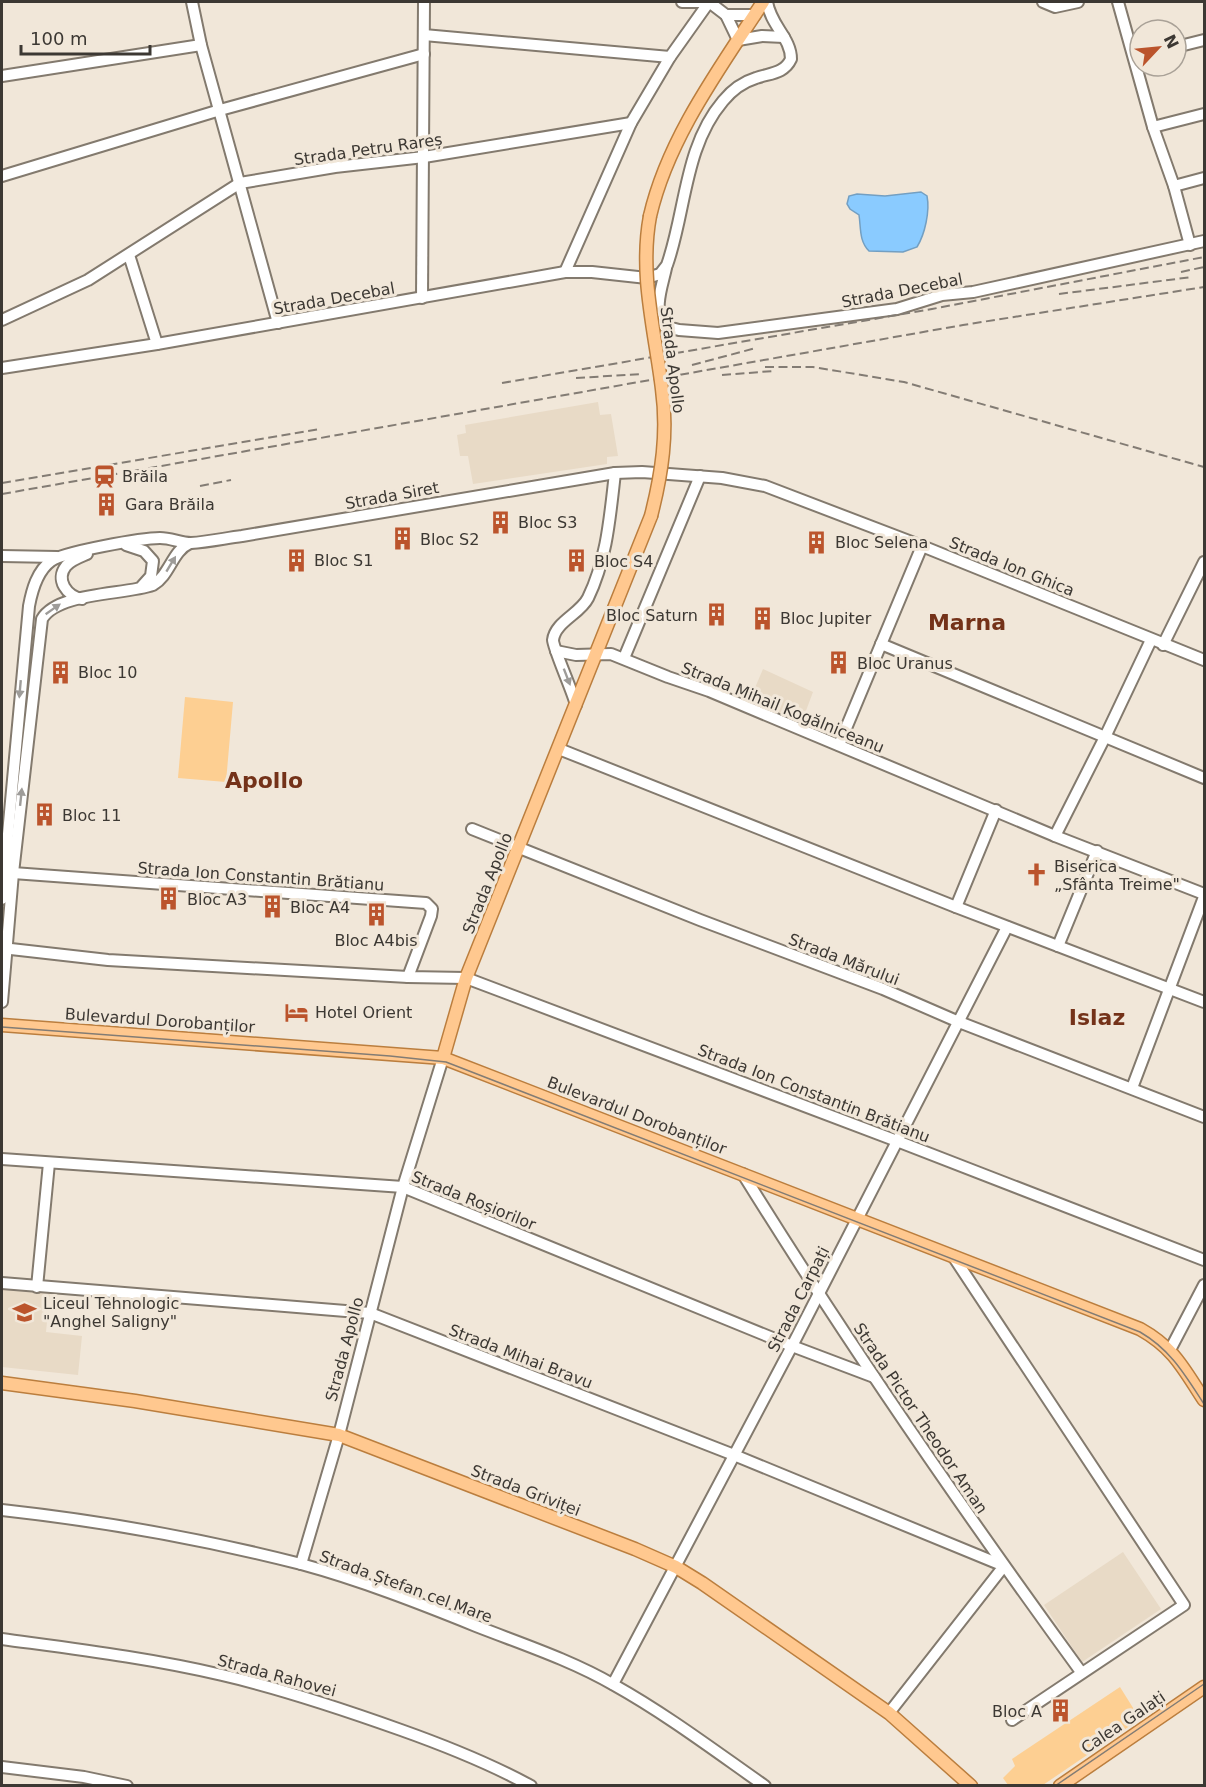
<svg xmlns="http://www.w3.org/2000/svg" width="1206" height="1787" font-family="'DejaVu Sans',sans-serif">
<rect width="100%" height="100%" fill="#f1e7d9"/>
<g fill="#e8dac6">
<polygon points="598,402 600,415 611,414 618,456 607,457 607,464 473,484 468,456 460,456 457,435 466,433 465,425"/>
<polygon points="763,669 813,692 801,724 760,708 758,700 751,697"/>
<polygon points="2,1286 50,1291 46,1332 82,1336 78,1375 2,1367"/>
<polygon points="1123,1552 1161,1609 1082,1662 1044,1605"/>
</g>
<g fill="#fdcf92">
<polygon points="185,697 233,702 226,782 178,778"/>
<polygon points="1120,1687 1140,1719 1043,1785 1008,1785 1003,1778 1015,1766 1012,1759"/>
</g>
<path fill="#8acbff" stroke="#739fc2" stroke-width="1.5" d="M 921,192 L 927,196 C 930,211 925,234 917,247 L 903,252 L 869,251 C 859,241 861,228 859,215 L 850,209 L 847,204 L 849,196 L 857,194 L 885,196 Z"/>
<g fill="none" stroke-linecap="round" stroke-linejoin="round">
<defs>
<g id="minor">
<polyline points="192,2 201,45 278,323"/>
<polyline points="682,2 709,2 726,15 738,40 762,36 784,37"/>
<polyline points="1043,2 1055,7 1078,2"/>
<polyline points="1118,2 1153,127 1174,186 1190,245"/>
<polyline points="726,15 755,15"/>
<polyline points="424,35 670,57"/>
<polyline points="1176,47 1204,40"/>
<polyline points="2,76 201,45"/>
<polyline points="1153,127 1204,114"/>
<polyline points="2,176 220,110 424,54"/>
<polyline points="1174,186 1204,178"/>
<polyline points="129,255 157,344"/>
<path d="M 666,268 C 662,287 653,308 664,326 L 679,330 L 718,333 L 897,309 L 942,295 L 973,292 L 1204,241"/>
<polyline points="565,272 631,123 670,57 709,2"/>
<polyline points="422,298 424,2"/>
<polyline points="2,320 88,280 240,183 335,167 424,157 631,123"/>
<path d="M 2,368 L 157,344 L 565,272 L 592,272 L 647,278 L 660,274 L 667,265 C 686,211 684,147 723,101 C 732,90 743,82 756,78 C 770,73 784,74 791,59 C 791,38 771,26 767,2"/>
<polyline points="126,545 144,551 153,561 151,576 142,586"/>
<polyline points="2,556 57,557"/>
<path d="M 82,599 C 67,596 55,580 66,566 C 71,560 80,557 87,554"/>
<polyline points="881,644 1204,778"/>
<polyline points="1163,645 1204,562"/>
<polyline points="556,651 576,655 611,654 668,677 709,691 1055,836 1204,894"/>
<polyline points="624,658 700,476"/>
<path d="M 576,705 C 573,692 553,648 553,640 C 555,622 580,614 588,598 C 607,559 610,516 615,473"/>
<polyline points="839,745 922,546"/>
<polyline points="559,749 956,907 1204,1002"/>
<polyline points="472,829 700,920 883,989 959,1022 1204,1117"/>
<polyline points="1055,836 1105,737 1151,640"/>
<polyline points="13,873 426,903 432,909 431,916 408,977"/>
<path d="M 2,899 L 29,606 C 32,590 37,571 51,561 C 63,552 142,538 160,538 C 171,538 181,543 191,543 C 208,542 226,538 242,536 L 615,473 L 642,472 L 722,478 L 765,486 L 922,546 L 1204,660"/>
<polyline points="956,907 996,810"/>
<polyline points="1058,946 1097,851"/>
<polyline points="2,948 108,960 408,977 466,978 897,1141 1204,1260"/>
<path d="M 2,1002 L 13,873 L 42,619 C 58,592 124,595 153,585 C 170,575 172,551 190,543"/>
<polyline points="1132,1088 1204,897"/>
<polyline points="2,1159 403,1187 792,1346 874,1377"/>
<path d="M 743,1174 C 849,1345 963,1510 1081,1672"/>
<polyline points="953,1256 1184,1605 1012,1720"/>
<polyline points="2,1283 370,1313 734,1455 1004,1566 889,1713"/>
<polyline points="37,1287 49,1163"/>
<polyline points="1170,1350 1204,1285"/>
<path d="M 2,1510 C 102,1521 203,1539 301,1564 C 360,1580 419,1603 476,1626 C 522,1644 571,1660 614,1685 C 666,1714 715,1751 765,1786"/>
<polyline points="301,1564 339,1435 403,1187 443,1058"/>
<path d="M 2,1639 C 75,1649 150,1658 222,1675 C 283,1689 342,1709 401,1730 C 446,1746 489,1763 531,1786"/>
<polyline points="613,1684 792,1346 1007,927"/>
<polyline points="2,1767 84,1777 127,1786"/>
</g>
<g id="major">
<path d="M 650,216 C 668,138 720,68 763,2"/>
<path d="M 2,1025 L 443,1058 L 1140,1329 C 1174,1348 1183,1368 1204,1400"/>
<polyline points="443,1058 466,978 651,516"/>
<polyline points="2,1383 135,1401 339,1435 635,1549 676,1567 702,1583 889,1713 971,1786"/>
<polyline points="1060,1786 1204,1687"/>
</g>
</defs>
<use href="#minor" stroke="#837a6e" stroke-width="14"/>
<use href="#major" stroke="#bb7e3e" stroke-width="15"/>
<use href="#minor" stroke="#fff" stroke-width="10"/>
<use href="#major" stroke="#ffc88f" stroke-width="12"/>
<g stroke="#837c74" stroke-width="1.5">
<path d="M 2,1027 L 390,1056 L 446,1062 L 1140,1332 C 1171,1350 1185,1375 1204,1404"/>
<polyline points="1055,1786 1204,1684"/>
</g>
<g stroke="#837c74" stroke-width="2" stroke-dasharray="9 4.5" stroke-linecap="butt">
<polyline points="1181,272 1204,267"/>
<polyline points="1059,294 1192,277"/>
<polyline points="692,365 756,348"/>
<polyline points="765,367 813,367 904,382 1204,467"/>
<polyline points="722,375 773,371"/>
<polyline points="576,378 642,374"/>
<polyline points="502,383 932,309 1204,257"/>
<polyline points="2,483 320,429"/>
<polyline points="200,486 231,480"/>
<polyline points="2,494 963,325 1204,287"/>
</g>
<defs>
<path id="major-bridge" d="M 650,216 C 639,275 655,331 662,389 C 668,433 662,473 651,516"/>
</defs>
<use href="#major-bridge" stroke="#bb7e3e" stroke-width="15" stroke-linecap="butt"/>
<use href="#major-bridge" stroke="#ffc88f" stroke-width="12"/>
</g>
<defs><path id="oneway-solid" d="M-6-.8H1V-3.2L6.5 0L1 3.2V.8H-6Z" transform="scale(1.5)"/></defs>
<g fill="#9e9c99">
<use href="#oneway-solid" transform="translate(171 564) rotate(-59)"/>
<use href="#oneway-solid" transform="translate(53 609) rotate(-35)"/>
<use href="#oneway-solid" transform="translate(567 677) rotate(69)"/>
<use href="#oneway-solid" transform="translate(20 689) rotate(95)"/>
<use href="#oneway-solid" transform="translate(21 797) rotate(-84)"/>
</g>
<defs>
<symbol id="station-bare" viewBox="-9 -9 18 18"><path d="M-3-6H3Q5-6 5-4V2Q5 4 3 4L4.5 6H3L1.5 4h-3L-3 6H-4.5L-3 4Q-5 4-5 2V-4Q-5-6-3-6ZM-3.5-4v3h7v-3ZM-3.5 1v1.5H-2V1ZM2 1v1.5H3.5V1Z" fill="#bb542c" stroke="#f1e7d9" stroke-width="2.5" paint-order="stroke"/></symbol>
<symbol id="building-bare" viewBox="-9 -9 18 18"><path d="M-4-6H4V6H1V3H-1V6H-4ZM-2.5-4.3h1.7v1.8h-1.7ZM.8-4.3h1.7v1.8H.8ZM-2.5-1h1.7V.8h-1.7ZM.8-1h1.7V.8H.8Z" fill="#bb542c" stroke="#f1e7d9" stroke-width="2.5" paint-order="stroke"/></symbol>
<symbol id="church-bare" viewBox="-9 -9 18 18"><path d="M-1.2-6h2.4v3.5h3.3v2.4h-3.3V6h-2.4V-.1h-3.3v-2.4h3.3Z" fill="#bb542c" stroke="#f1e7d9" stroke-width="2.5" paint-order="stroke"/></symbol>
<symbol id="hotel-bare" viewBox="-9 -9 18 18"><path d="M-6-4.5h1.5V1H6V5H4.5V3h-9V5H-6ZM-4 0a1.8 1.8 0 1 1 3.6 0ZM.5 0V-2.5h3Q6-2.5 6 0Z" fill="#bb542c" stroke="#f1e7d9" stroke-width="2.5" paint-order="stroke"/></symbol>
<symbol id="university-bare" viewBox="-9 -9 18 18"><path d="M0-5L7-2L0 1L-7-2ZM-4 1L0 2.5L4 1V4Q0 6-4 4Z" fill="#bb542c" stroke="#f1e7d9" stroke-width="2.5" paint-order="stroke"/></symbol>
</defs>
<g fill-rule="evenodd">
<use href="#station-bare" x="88" y="460" width="33" height="33"/>
<use href="#building-bare" x="90" y="488" width="33" height="33"/>
<use href="#building-bare" x="484" y="506" width="33" height="33"/>
<use href="#building-bare" x="386" y="522" width="33" height="33"/>
<use href="#building-bare" x="800" y="526" width="33" height="33"/>
<use href="#building-bare" x="280" y="544" width="33" height="33"/>
<use href="#building-bare" x="560" y="544" width="33" height="33"/>
<use href="#building-bare" x="700" y="598" width="33" height="33"/>
<use href="#building-bare" x="746" y="602" width="33" height="33"/>
<use href="#building-bare" x="822" y="646" width="33" height="33"/>
<use href="#building-bare" x="44" y="656" width="33" height="33"/>
<use href="#building-bare" x="28" y="798" width="33" height="33"/>
<use href="#church-bare" x="1020" y="858" width="33" height="33"/>
<use href="#building-bare" x="152" y="882" width="33" height="33"/>
<use href="#building-bare" x="256" y="890" width="33" height="33"/>
<use href="#building-bare" x="360" y="898" width="33" height="33"/>
<use href="#hotel-bare" x="280" y="996" width="33" height="33"/>
<use href="#university-bare" x="8" y="1296" width="33" height="33"/>
<use href="#building-bare" x="1044" y="1694" width="33" height="33"/>
</g>
<g text-anchor="middle" stroke-width="6" stroke-linejoin="round" paint-order="stroke">
<g font-size="16" fill="#3c3833" stroke="#f1e7d9">
<text transform="translate(368 149) rotate(-8)" y="6">Strada Petru Rareș</text>
<text transform="translate(902 290) rotate(-11)" y="6">Strada Decebal</text>
<text transform="translate(334 298) rotate(-10)" y="6">Strada Decebal</text>
<text transform="translate(673 360) rotate(83)" y="6">Strada Apollo</text>
<text transform="translate(392 495) rotate(-10)" y="6">Strada Siret</text>
<text transform="translate(1012 566) rotate(22)" y="6">Strada Ion Ghica</text>
<text transform="translate(783 707) rotate(22)" y="6">Strada Mihail Kogălniceanu</text>
<text transform="translate(261 876) rotate(4)" y="6">Strada Ion Constantin Brătianu</text>
<text transform="translate(487 883) rotate(-68)" y="6">Strada Apollo</text>
<text transform="translate(844 959) rotate(21)" y="6">Strada Mărului</text>
<text transform="translate(160 1020) rotate(4)" y="6">Bulevardul Dorobanților</text>
<text transform="translate(814 1093) rotate(21)" y="6">Strada Ion Constantin Brătianu</text>
<text transform="translate(637 1115) rotate(21)" y="6">Bulevardul Dorobanților</text>
<text transform="translate(474 1200) rotate(22)" y="6">Strada Roșiorilor</text>
<text transform="translate(798 1299) rotate(-63)" y="6">Strada Carpați</text>
<text transform="translate(344 1349) rotate(-75)" y="6">Strada Apollo</text>
<text transform="translate(521 1356) rotate(21)" y="6">Strada Mihai Bravu</text>
<text transform="translate(921 1418) rotate(56)" y="6">Strada Pictor Theodor Aman</text>
<text transform="translate(526 1490) rotate(21)" y="6">Strada Griviței</text>
<text transform="translate(406 1586) rotate(20)" y="6">Strada Ștefan cel Mare</text>
<text transform="translate(277 1675) rotate(15)" y="6">Strada Rahovei</text>
<text transform="translate(1123 1722) rotate(-34)" y="6">Calea Galați</text>
</g>
<g font-size="16" fill="#3c3833" stroke="#f1e7d9" text-anchor="start">
<text x="122" y="482">Brăila</text>
<text x="125" y="510">Gara Brăila</text>
<text x="518" y="528">Bloc S3</text>
<text x="420" y="545">Bloc S2</text>
<text x="835" y="548">Bloc Selena</text>
<text x="314" y="566">Bloc S1</text>
<text x="594" y="567">Bloc S4</text>
<text x="698" y="621" text-anchor="end">Bloc Saturn</text>
<text x="780" y="624">Bloc Jupiter</text>
<text x="857" y="669">Bloc Uranus</text>
<text x="78" y="678">Bloc 10</text>
<text x="62" y="821">Bloc 11</text>
<text x="1054" y="872">Biserica<tspan x="1054" dy="18">„Sfânta Treime"</tspan></text>
<text x="187" y="905">Bloc A3</text>
<text x="290" y="913">Bloc A4</text>
<text x="376" y="946" text-anchor="middle">Bloc A4bis</text>
<text x="315" y="1018">Hotel Orient</text>
<text x="43" y="1309">Liceul Tehnologic<tspan x="43" dy="18">"Anghel Saligny"</tspan></text>
<text x="1042" y="1717" text-anchor="end">Bloc A</text>
</g>
<g font-size="22" font-weight="bold" fill="#743219" stroke="#f1e7d9">
<text x="967" y="630">Marna</text>
<text x="264" y="788">Apollo</text>
<text x="1097" y="1025">Islaz</text>
</g>
</g>
<rect width="1206" height="1787" fill="none" stroke="#3c3833" stroke-width="6"/>
<g transform="translate(1158 48) rotate(64)"><circle r="28" fill="#f1e7d9" stroke="#a9a197" stroke-width="1.5"/>
<path d="M0-4.5L10 22L0 15L-10 22Z" fill="#bb542c"/>
<text y="-9" font-size="16" font-weight="bold" text-anchor="middle" fill="#3c3833">N</text>
</g>
<path d="M21 45v9h129v-9" fill="none" stroke="#3c3833" stroke-width="3"/>
<text x="30" y="45" font-size="18" fill="#3c3833" stroke="#f1e7d9" stroke-width="4.5" paint-order="stroke">100 m</text>
</svg>
